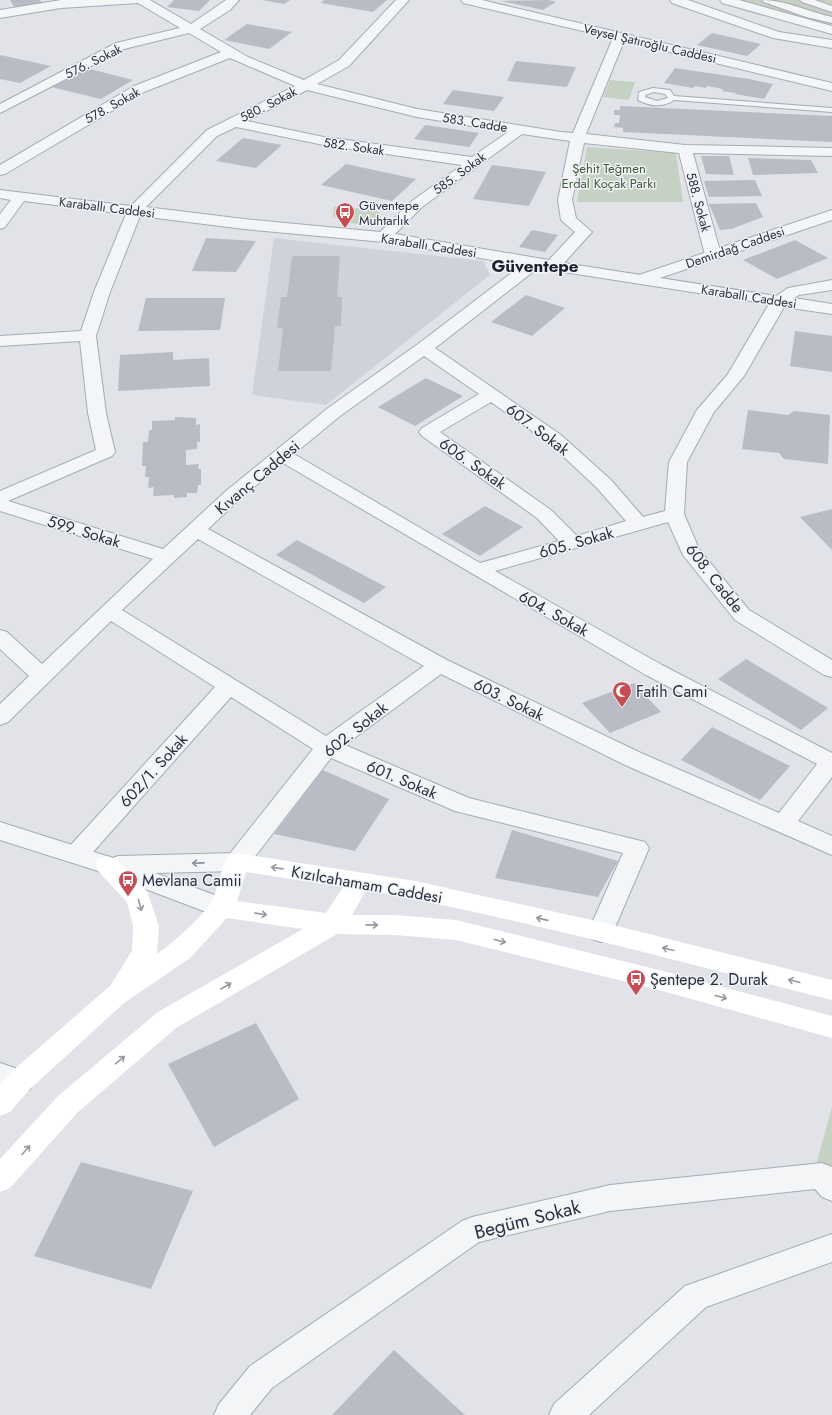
<svg xmlns="http://www.w3.org/2000/svg" width="832" height="1415" font-family="Jost,sans-serif">
<rect width="100%" height="100%" fill="#e1e3e9"/>
<polygon fill="#cfd2db" points="274,238 483,261 490,275 326,405 252,395"/>
<g fill="#c5d2c3">
<polygon points="740,0 832,0 832,26"/>
<polygon points="610,80 635,82 629,100 603,97"/>
<polygon points="587,147 676,153 683,202 577,202"/>
<polygon points="339,206 381,211 371,225 349,223 333,216 334,207"/>
<polygon points="832,1107 832,1174 816,1165"/>
</g>
<g fill="#b9bcc5">
<polygon points="10,0 40,0 42,3 14,7"/>
<polygon points="174,0 210,0 199,11 167,7"/>
<polygon points="262,0 290,0 284,4"/>
<polygon points="324,0 387,0 373,12 321,3"/>
<polygon points="549,0 556,2 543,10 501,1"/>
<polygon points="247,24 292,32 269,49 224,40"/>
<polygon points="712,33 761,44 747,56 697,45"/>
<polygon points="0,55 51,66 20,83 0,79"/>
<polygon points="516,61 576,67 567,87 507,81"/>
<polygon points="86,68 133,80 101,99 51,87"/>
<polygon points="675,68 749,79 773,84 764,99 735,94 736,93 722,91 723,89 707,86 706,88 695,86 693,88 664,83"/>
<polygon points="453,90 504,97 494,111 443,104"/>
<polygon points="620,106 832,116 832,142 623,132 623,128 614,127 615,123 619,123 620,115 614,115 614,110 620,110"/>
<polygon points="425,125 479,133 469,147 414,139"/>
<polygon points="243,138 282,145 256,168 216,161"/>
<polygon points="701,156 729,156 734,175 706,174"/>
<polygon points="748,158 811,160 818,173 753,175"/>
<polygon points="346,164 416,179 392,201 321,185"/>
<polygon points="492,165 546,172 529,206 473,199"/>
<polygon points="755,180 762,196 709,197 704,181"/>
<polygon points="756,203 763,217 731,229 720,230 709,204"/>
<polygon points="532,230 558,235 545,252 519,247"/>
<polygon points="206,238 256,241 236,272 192,271"/>
<polygon points="795,240 828,258 777,279 743,260"/>
<polygon points="292,256 340,256 337,297 342,297 341,326 335,326 331,371 278,371 283,328 277,328 281,297 287,297"/>
<polygon points="526,295 565,308 532,336 491,322"/>
<polygon points="146,298 225,298 220,330 138,331"/>
<polygon points="795,331 832,336 832,372 790,366"/>
<polygon points="173,352 173,360 209,358 210,386 118,391 120,355"/>
<polygon points="426,378 463,396 415,426 378,407"/>
<polygon points="748,410 788,415 794,411 830,415 828,464 784,459 779,453 742,449"/>
<polygon points="175,417 196,418 196,425 200,424 200,442 197,442 197,449 186,450 186,465 199,464 198,469 201,469 201,485 198,485 197,493 187,493 187,497 174,498 174,495 153,496 154,487 148,488 149,477 145,477 146,466 142,466 143,442 148,442 149,430 152,430 152,421 175,420"/>
<polygon points="485,506 523,527 480,556 442,534"/>
<polygon points="832,509 832,550 800,517"/>
<polygon points="297,540 386,587 364,603 276,555"/>
<polygon points="746,659 828,708 801,730 718,679"/>
<polygon points="634,683 661,712 610,733 582,703"/>
<polygon points="712,727 790,766 760,800 681,760"/>
<polygon points="323,770 389,799 355,851 274,834"/>
<polygon points="512,830 618,861 598,897 495,878"/>
<polygon points="256,1023 299,1099 214,1147 168,1064"/>
<polygon points="81,1162 193,1191 151,1289 34,1256"/>
<polygon points="394,1350 465,1415 332,1415"/>
</g>
<g fill="none" stroke-linecap="round" stroke-linejoin="round">
<defs>
<path id="service" d="M 653,88 L 670,90 L 674,96 L 832,108 L 832,112 L 674,100 C 663,108 649,106 638,100 L 639,92 ZM 654,92 L 665,94 L 668,98 L 657,101 L 645,97 L 645,95 Z"/>
<g id="pedestrian">
<path d="M 762,0 C 786,0 809,12 832,17 L 832,23 L 806,17 L 764,2 Z"/>
<polygon points="800,0 815,0 832,6 832,12 802,2"/>
</g>
<g id="minor">
<path d="M 61,0 L 150,0 L 191,24 L 226,0 L 239,0 L 230,10 L 200,29 L 248,57 L 304,80 L 339,60 L 396,0 L 409,0 L 349,66 L 317,84 L 417,109 L 561,132 L 573,133 L 613,38 L 463,3 L 461,0 L 482,0 L 832,83 L 832,91 L 624,41 L 586,134 L 685,145 L 832,148 L 832,156 L 693,153 L 721,255 L 719,258 L 707,258 L 705,255 L 679,153 L 584,143 L 572,200 L 576,218 L 592,232 L 564,263 L 776,296 L 788,288 L 832,280 L 832,290 L 799,295 L 794,298 L 832,304 L 832,314 L 784,307 L 744,376 L 714,412 L 687,462 L 684,514 L 699,549 L 749,610 L 832,660 L 832,677 L 824,675 L 735,620 L 683,555 L 668,522 L 495,571 L 662,665 L 832,753 L 832,777 L 798,821 L 832,836 L 832,855 L 625,765 L 441,674 L 345,745 L 469,798 L 645,842 L 649,848 L 610,939 L 601,942 L 592,939 L 588,932 L 623,853 L 455,811 L 331,758 L 246,868 L 237,871 L 228,868 L 225,862 L 228,856 L 313,749 L 231,697 L 86,860 L 77,863 L 68,860 L 65,854 L 68,848 L 215,687 L 111,621 L 8,722 L 0,725 L 0,704 L 29,676 L 0,649 L 0,630 L 7,632 L 42,664 L 153,559 L 0,511 L 0,491 L 96,450 L 88,413 L 80,341 L 0,346 L 0,336 L 81,331 L 94,292 L 126,214 L 24,201 L 5,227 L 0,229 L 0,214 L 11,200 L 0,198 L 0,190 L 131,206 L 207,130 L 295,86 L 230,58 L 144,92 L 5,174 L 0,175 L 0,165 L 134,86 L 221,52 L 189,33 L 124,49 L 0,113 L 0,104 L 116,43 L 180,28 L 138,3 L 61,8 L 0,18 L 0,10 ZM 307,90 L 417,117 L 508,132 L 472,157 L 324,137 L 247,121 ZM 236,127 L 324,145 L 462,165 L 412,201 L 380,232 L 244,219 L 146,207 L 217,136 ZM 522,134 L 570,141 L 558,200 L 561,220 L 575,232 L 549,260 L 395,234 L 422,207 ZM 140,216 L 244,229 L 384,242 L 522,265 L 418,344 L 328,408 L 226,491 L 163,549 L 8,501 L 112,456 L 115,452 L 106,413 L 96,336 L 110,292 ZM 538,268 L 769,304 L 728,374 L 697,410 L 669,462 L 665,511 L 643,517 L 611,480 L 561,435 L 435,348 ZM 424,356 L 479,394 L 422,428 L 419,432 L 422,436 L 537,518 L 559,541 L 480,563 L 294,454 L 340,416 ZM 491,402 L 549,443 L 597,488 L 626,521 L 577,536 L 551,510 L 440,432 ZM 283,463 L 646,675 L 817,764 L 779,813 L 641,753 L 447,660 L 208,529 L 240,499 ZM 198,539 L 424,666 L 326,736 L 122,610 Z"/>
<polygon points="670,0 688,0 779,32 832,40 832,48 773,38 672,3"/>
<polygon points="720,0 739,0 832,26 832,34 722,3"/>
<polygon points="0,1063 30,1073 34,1081 30,1089 20,1093 0,1086"/>
<polygon points="822,1163 832,1167 832,1201 822,1197 815,1189 610,1211 479,1242 272,1388 250,1415 214,1415 219,1404 250,1366 462,1221 472,1217 610,1185"/>
<polygon points="832,1234 832,1262 706,1307 589,1415 549,1415 554,1404 685,1286"/>
</g>
<g id="tertiary">
<polygon points="832,210 832,220 645,283 633,283 631,280 633,277"/>
<polygon points="0,822 113,858 118,856 237,853 246,856 249,862 246,868 237,871 155,873 231,901 234,908 231,915 222,918 98,871 0,840"/>
</g>
</defs>
<use href="#service" stroke="#a6aab3" stroke-width="2"/>
<use href="#pedestrian" stroke="#a6aab3" stroke-width="2"/>
<use href="#minor" stroke="#a6aab3" stroke-width="2"/>
<use href="#tertiary" stroke="#a6aab3" stroke-width="2"/>
<use href="#service" fill="#f4f5f7" fill-rule="evenodd"/>
<use href="#pedestrian" fill="#f4f5f7" fill-rule="evenodd"/>
<use href="#minor" fill="#f4f5f7" fill-rule="evenodd"/>
<use href="#tertiary" fill="#f4f5f7" fill-rule="evenodd"/>
<path fill="#fff" fill-rule="evenodd" d="M 237,853 L 415,881 L 601,922 L 832,980 L 832,1000 C 678,961 523,919 366,890 L 352,915 L 395,915 L 456,920 L 659,970 L 832,1016 L 832,1038 L 659,990 L 456,940 L 395,935 L 337,934 L 176,1028 L 78,1112 L 10,1188 L 0,1192 L 0,1159 L 58,1096 L 158,1012 L 303,929 L 227,918 L 190,958 L 124,1003 L 30,1089 L 10,1112 L 0,1116 L 0,1085 L 10,1073 L 110,986 L 132,951 L 133,926 L 127,902 L 98,871 L 95,865 L 98,859 L 107,856 L 116,859 L 147,891 L 159,926 L 157,954 C 170,945 205,915 211,902 C 219,888 220,870 228,856 ZM 246,872 L 343,887 L 326,913 L 237,901 Z"/>
</g>
<defs><path id="oneway-shaft" d="M-6 0H5M1.5-3L5.5 0L1.5 3" fill="none" stroke-width="1.6" stroke-linecap="round" stroke-linejoin="round"/></defs>
<use stroke="#8f929c" href="#oneway-shaft" transform="translate(198 863) rotate(179)"/>
<g stroke="#9498a0">
<use href="#oneway-shaft" transform="translate(277 868) rotate(-172)"/>
<use href="#oneway-shaft" transform="translate(140 905) rotate(74)"/>
<use href="#oneway-shaft" transform="translate(261 914) rotate(8)"/>
<use href="#oneway-shaft" transform="translate(542 919) rotate(-167)"/>
<use href="#oneway-shaft" transform="translate(372 925) rotate(1)"/>
<use href="#oneway-shaft" transform="translate(500 941) rotate(14)"/>
<use href="#oneway-shaft" transform="translate(668 949) rotate(-166)"/>
<use href="#oneway-shaft" transform="translate(794 981) rotate(-166)"/>
<use href="#oneway-shaft" transform="translate(226 986) rotate(-30)"/>
<use href="#oneway-shaft" transform="translate(721 997) rotate(15)"/>
<use href="#oneway-shaft" transform="translate(120 1060) rotate(-40)"/>
<use href="#oneway-shaft" transform="translate(26 1150) rotate(-48)"/>
</g>
<defs>
<symbol id="bus-pin" viewBox="-11 -11 22 30"><path d="M0 17L-7.5 6A9.5 9.5 0 1 1 7.5 6Z" fill="#c74d54" stroke="#f1f3f6"/><path d="M-5-6H5V4H4V6H2V4H-2V6H-4V4H-5ZM-3.5-4V0h7V-4ZM-3.5 1.2v1.5H-2V1.2ZM2 1.2v1.5H3.5V1.2Z" fill="#fff"/></symbol>
<symbol id="mosque-pin" viewBox="-11 -11 22 30"><path d="M0 17L-7.5 6A9.5 9.5 0 1 1 7.5 6Z" fill="#c74d54" stroke="#f1f3f6"/><path d="M3.5-4.9A6 6 0 1 0 3.5 4.9A5 5 0 1 1 3.5-4.9Z" fill="#fff"/></symbol>
</defs>
<g fill-rule="evenodd">
<use href="#bus-pin" x="334" y="201" width="22" height="30"/>
<use href="#mosque-pin" x="611" y="680" width="22" height="30"/>
<use href="#bus-pin" x="117" y="869" width="22" height="30"/>
<use href="#bus-pin" x="625" y="968" width="22" height="30"/>
</g>
<g text-anchor="middle" stroke-width="3" stroke-linejoin="round" paint-order="stroke">
<g font-size="13" fill="#2a3040" stroke="#f1f3f6">
<text transform="translate(650 43) rotate(13)" y="5">Veysel Şatıroğlu Caddesi</text>
<text transform="translate(93 61) rotate(-26)" y="5">576. Sokak</text>
<text transform="translate(268 104) rotate(-27)" y="5">580. Sokak</text>
<text transform="translate(112 105) rotate(-29)" y="5">578. Sokak</text>
<text transform="translate(475 122) rotate(9)" y="5">583. Cadde</text>
<text transform="translate(354 146) rotate(8)" y="5">582. Sokak</text>
<text transform="translate(459 173) rotate(-36)" y="5">585. Sokak</text>
<text transform="translate(699 202) rotate(75)" y="5">588. Sokak</text>
<text transform="translate(107 207) rotate(7)" y="5">Karaballı Caddesi</text>
<text transform="translate(429 245) rotate(9)" y="5">Karaballı Caddesi</text>
<text transform="translate(735 247) rotate(-19)" y="5">Demirdağ Caddesi</text>
<text transform="translate(749 296) rotate(9)" y="5">Karaballı Caddesi</text>
</g>
<g font-size="13" fill="#3c5b38" stroke="#f1f3f6">
<text x="609" y="173">Şehit Teğmen<tspan x="609" dy="15">Erdal Koçak Parkı</tspan></text>
</g>
<g font-size="13" fill="#2a3040" stroke="#f1f3f6" text-anchor="start">
<text x="359" y="210">Güventepe<tspan x="359" dy="15">Muhtarlık</tspan></text>
</g>
<g font-size="16" fill="#2a3040" stroke="#f1f3f6">
<text transform="translate(538 429) rotate(37)" y="6">607. Sokak</text>
<text transform="translate(473 463) rotate(35)" y="6">606. Sokak</text>
<text transform="translate(257 477) rotate(-40)" y="6">Kıvanç Caddesi</text>
<text transform="translate(84 531) rotate(17)" y="6">599. Sokak</text>
<text transform="translate(576 542) rotate(-16)" y="6">605. Sokak</text>
<text transform="translate(715 578) rotate(52)" y="6">608. Cadde</text>
<text transform="translate(554 613) rotate(29)" y="6">604. Sokak</text>
<text transform="translate(509 699) rotate(26)" y="6">603. Sokak</text>
<text transform="translate(355 729) rotate(-39)" y="6">602. Sokak</text>
<text transform="translate(153 770) rotate(-48)" y="6">602/1. Sokak</text>
<text transform="translate(402 779) rotate(23)" y="6">601. Sokak</text>
<text transform="translate(367 884) rotate(10)" y="6">Kızılcahamam Caddesi</text>
</g>
<g font-size="16" fill="#2a3040" stroke="#f1f3f6" text-anchor="start">
<text x="636" y="697">Fatih Cami</text>
<text x="142" y="886">Mevlana Camii</text>
<text x="650" y="985">Şentepe 2. Durak</text>
</g>
<g font-size="17" font-weight="bold" fill="#1c2131" stroke="#f1f3f6">
<text x="535" y="272">Güventepe</text>
</g>
<g font-size="19" fill="#2a3040" stroke="#f1f3f6">
<text transform="translate(527 1219) rotate(-14)" y="7">Begüm Sokak</text>
</g>
</g>
</svg>
